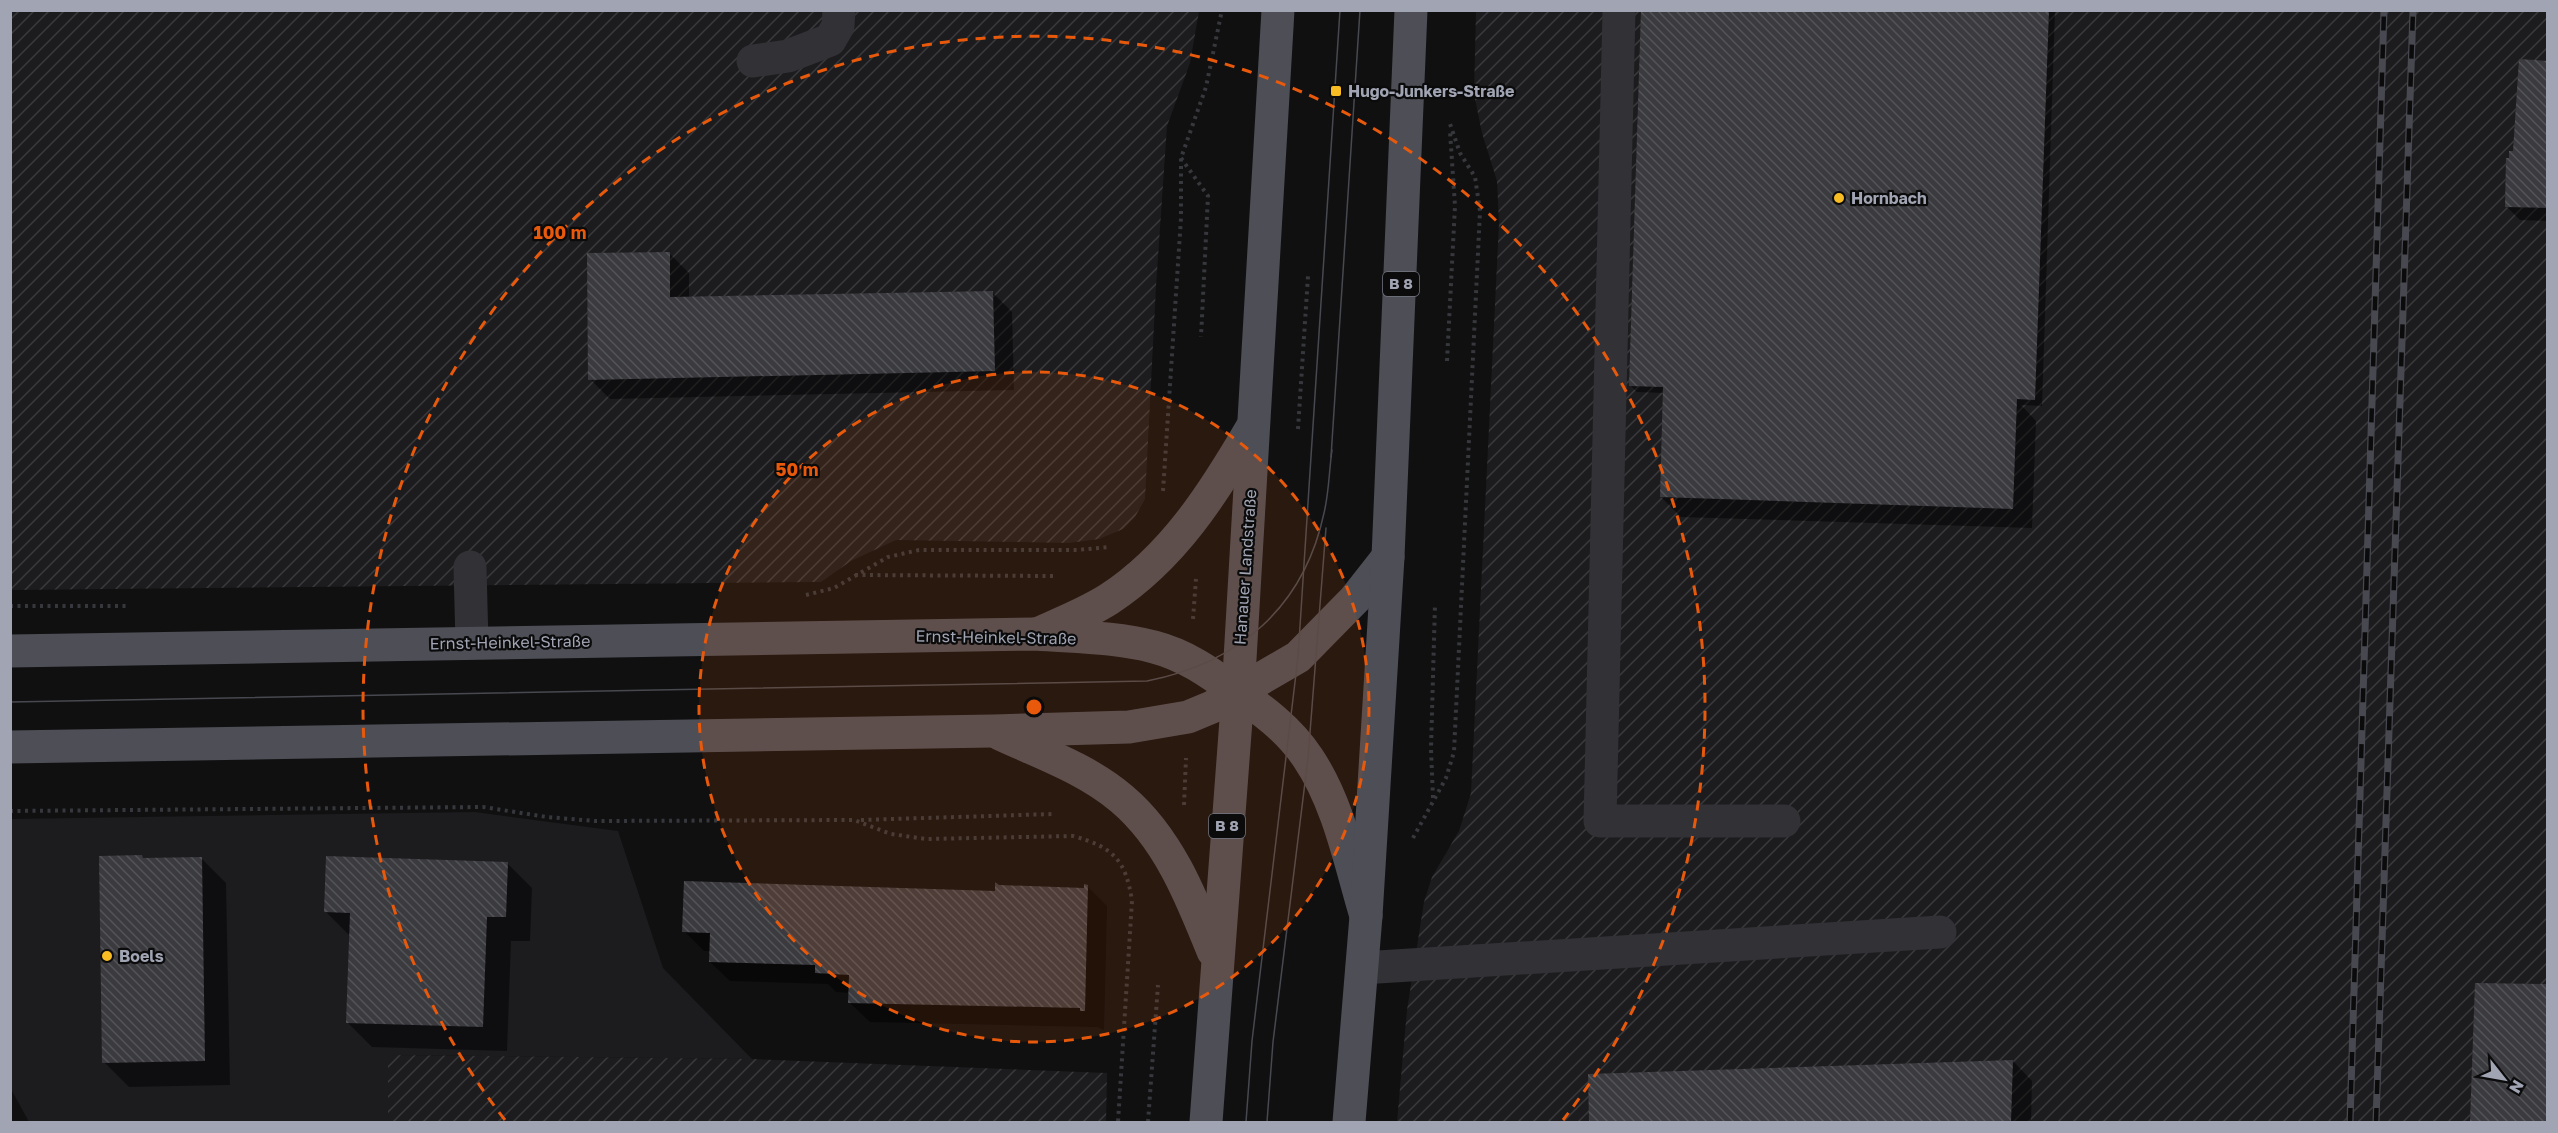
<svg xmlns="http://www.w3.org/2000/svg" width="2558" height="1133" font-family="'Golos Text',sans-serif">
<defs>
<pattern id="industrial-furrows" width="10" height="10" patternUnits="userSpaceOnUse" patternTransform="scale(1.5)"><rect width="10" height="10" fill="#1c1c1e"/><path d="M-1 1l2-2M0 10L10 0M9 11l2-2" fill="none" stroke="#3a3a3c"/></pattern>
<pattern id="building-back-hatch" width="6" height="6" patternUnits="userSpaceOnUse" patternTransform="scale(1.5)"><rect width="6" height="6" fill="#3a3a3f"/><path d="M-1 5l2 2M0 0l6 6M5-1l2 2" fill="none" stroke="#535458"/></pattern>
</defs>
<rect width="100%" height="100%" fill="#101011"/>
<polygon fill="#1c1c1e" points="475,812 618,831 663,968 752,1059 389,1055 388,1122 29,1122 11,1089 10,819"/>
<g fill="url(#industrial-furrows)">
<polygon points="10,11 1199,11 1190,63 1167,126 1156,286 1145,499 1135,517 1123,529 1099,539 1069,543 896,540 851,561 821,582 11,590"/>
<polygon points="1476,11 2547,11 2547,1122 1397,1122 1407,1010 1424,902 1432,877 1459,831 1471,793 1499,223 1497,181 1482,133 1474,94"/>
<polygon points="388,1055 752,1059 1107,1073 1106,1122 388,1122"/>
</g>
<g fill="#0007">
<polygon points="1642,10 2055,10 2042,406 2021,405 2036,421 2032,528 1681,517 1661,497 1664,393 1637,392 1630,385"/>
<polygon points="2548,62 2548,221 2520,220 2506,206 2515,152"/>
<polygon points="669,253 689,273 689,299 993,293 1012,312 1014,390 610,399 590,379"/>
<polygon points="141,856 145,860 201,858 226,883 230,1085 129,1087 104,1062"/>
<polygon points="507,863 532,888 530,941 511,941 507,1051 372,1047 347,1022 351,937 325,911"/>
<polygon points="1087,886 1107,906 1104,1030 1097,1027 870,1022 850,1003 850,993 836,992 828,984 730,981 710,962 711,951 704,951 684,931 997,893 1086,889"/>
<polygon points="2476,984 2548,986 2548,1122 2471,1122"/>
<polygon points="2013,1061 2032,1081 2031,1122 1591,1122 1589,1076"/>
</g>
<g fill="url(#building-back-hatch)">
<polygon points="1641,10 2049,10 2035,400 2017,399 2013,509 1660,497 1663,387 1629,386"/>
<polygon points="2519,59 2548,61 2548,208 2505,207 2506,158 2509,158 2509,151 2513,151"/>
<polygon points="670,252 670,297 993,291 995,371 588,380 587,253"/>
<polygon points="142,855 143,858 202,857 205,1061 102,1063 99,856"/>
<polygon points="326,856 508,862 506,917 487,917 483,1027 346,1023 350,913 324,912"/>
<polygon points="684,881 995,891 995,882 999,885 1084,888 1084,884 1088,885 1085,1011 1080,1011 1080,1008 848,1003 849,975 815,973 815,965 709,962 710,933 682,932"/>
<polygon points="2475,983 2548,984 2548,1122 2470,1122"/>
<polygon points="2013,1060 2011,1122 1589,1122 1588,1074"/>
</g>
<g fill="none" stroke-linecap="round" stroke-linejoin="round">
<g stroke="#37383d" stroke-width="4" stroke-dasharray="3 4.5" stroke-linecap="butt">
<polyline points="1181,158 1208,196 1201,337"/>
<polyline points="1447,361 1455,206 1450,131"/>
<polyline points="1298,429 1308,276"/>
<polyline points="1163,491 1181,218 1181,158 1206,87 1222,10"/>
<polyline points="855,575 1054,576"/>
<polyline points="806,595 834,588 888,557 919,550 1077,550 1109,547"/>
<polyline points="10,606 130,606"/>
<polyline points="1193,619 1196,579"/>
<polyline points="1433,798 1431,749 1435,604"/>
<polyline points="1184,805 1186,758"/>
<path d="M 10,811 L 483,807 L 547,817 L 595,821 L 854,820 L 891,834 L 926,839 L 1073,836 C 1113,847 1126,860 1132,901 L 1118,1122"/>
<polyline points="861,820 1053,814"/>
<polyline points="1413,838 1446,778 1454,752 1480,211 1475,177 1460,153 1449,121"/>
<polyline points="1148,1122 1158,985"/>
</g>
<g stroke="#313136" stroke-width="33">
<polyline points="1619,10 1600,821 1784,821"/>
<polyline points="753,61 788,56 830,40 838,26 839,10"/>
<polyline points="470,567 472,643"/>
<polyline points="1362,968 1940,932"/>
</g>
<g stroke="#4d4e56" stroke-width="33">
<path d="M 1039,633 C 1062,623 1087,613 1109,599 C 1173,557 1213,494 1251,429"/>
<path d="M 10,651 L 1036,634 C 1075,637 1116,637 1154,647 C 1185,655 1209,672 1234,690 C 1261,709 1289,729 1308,758 C 1339,804 1350,863 1366,916"/>
<path d="M 1000,734 C 1041,753 1087,769 1122,799 C 1168,838 1191,896 1213,951"/>
<polyline points="10,747 993,731 1129,727 1188,717 1212,707 1298,657 1355,599 1388,557"/>
<polyline points="1206,1122 1238,693 1278,10"/>
<polyline points="1349,1122 1366,916 1388,557 1411,10"/>
</g>
<g stroke="#484950" stroke-width="1.5">
<polyline points="1331,457 1360,10"/>
<path d="M 10,702 L 1147,681 C 1239,663 1304,607 1324,513 C 1329,493 1329,471 1332,450"/>
<polyline points="1246,1122 1252,1041 1298,657 1340,10"/>
<polyline points="1267,1122 1273,1042 1308,758 1326,528"/>
</g>
<defs>
<g id="rail">
<polyline points="2350,1122 2384,10"/>
<polyline points="2376,1122 2413,10"/>
</g>
</defs>
<use href="#rail" stroke="#484950" stroke-width="7"/>
<use href="#rail" stroke="#0b0b0c" stroke-width="4.5" stroke-dasharray="14" stroke-linecap="butt"/>
</g>
<circle cx="1034" cy="707" r="335" fill="#e8590c" fill-opacity=".12"/>
<g fill="none" stroke="#e8590c" stroke-width="3" stroke-dasharray="10 8">
<circle cx="1034" cy="707" r="335"/>
<path d="M505 1120A671 671 0 1 1 1563 1120"/>
</g>
<g fill="#f7bc23" stroke="#0b0b0c" stroke-width="2">
<rect x="1330" y="85" width="12" height="12" rx="3"/>
<circle cx="1839" cy="198" r="6"/>
<circle cx="107" cy="956" r="6"/>
</g>
<g text-anchor="middle" stroke-width="4.5" stroke-linejoin="round" paint-order="stroke">
<g fill="#0b0b0c" stroke="#747781" stroke-width="1.5">
<rect x="1383" y="272" width="36" height="24" rx="4.5"/>
<rect x="1209" y="814" width="36" height="24" rx="4.5"/>
</g>
<g font-size="15" font-weight="bold" fill="#a1a5b3">
<text x="1401" y="289">B 8</text>
<text x="1227" y="831">B 8</text>
</g>
<g font-size="16" font-weight="bold" fill="#a1a5b3" stroke="#0b0b0c" text-anchor="start">
<text x="1348" y="97">Hugo-Junkers-Straße</text>
<text x="1851" y="204">Hornbach</text>
<text x="119" y="962">Boels</text>
</g>
<g font-size="16" fill="#a1a5b3" stroke="#0b0b0c">
<text transform="translate(1245 567) rotate(-86)" y="6">Hanauer Landstraße</text>
<text transform="translate(996 637) rotate(1)" y="6">Ernst-Heinkel-Straße</text>
<text transform="translate(510 642) rotate(-1)" y="6">Ernst-Heinkel-Straße</text>
</g>
</g>
<circle cx="1034" cy="707" r="9" fill="#e8590c" stroke="#0b0b0c" stroke-width="3"/>
<g font-size="18" text-anchor="middle" font-weight="bold" fill="#e8590c" stroke="#0b0b0c" stroke-width="4.5" stroke-linejoin="round" paint-order="stroke">
<text x="560" y="239">100 m</text>
<text x="797" y="476">50 m</text>
</g>
<rect width="2558" height="1133" fill="none" stroke="#a1a5b3" stroke-width="24"/>
<g transform="translate(2504 1079) rotate(121)" stroke="#0b0b0c" stroke-width="4.5" paint-order="stroke">
<path d="M0-4.5L10 22L0 15L-10 22Z" fill="#a1a5b3"/>
<text y="-9" font-size="16" font-weight="bold" text-anchor="middle" fill="#a1a5b3">N</text>
</g>
</svg>
